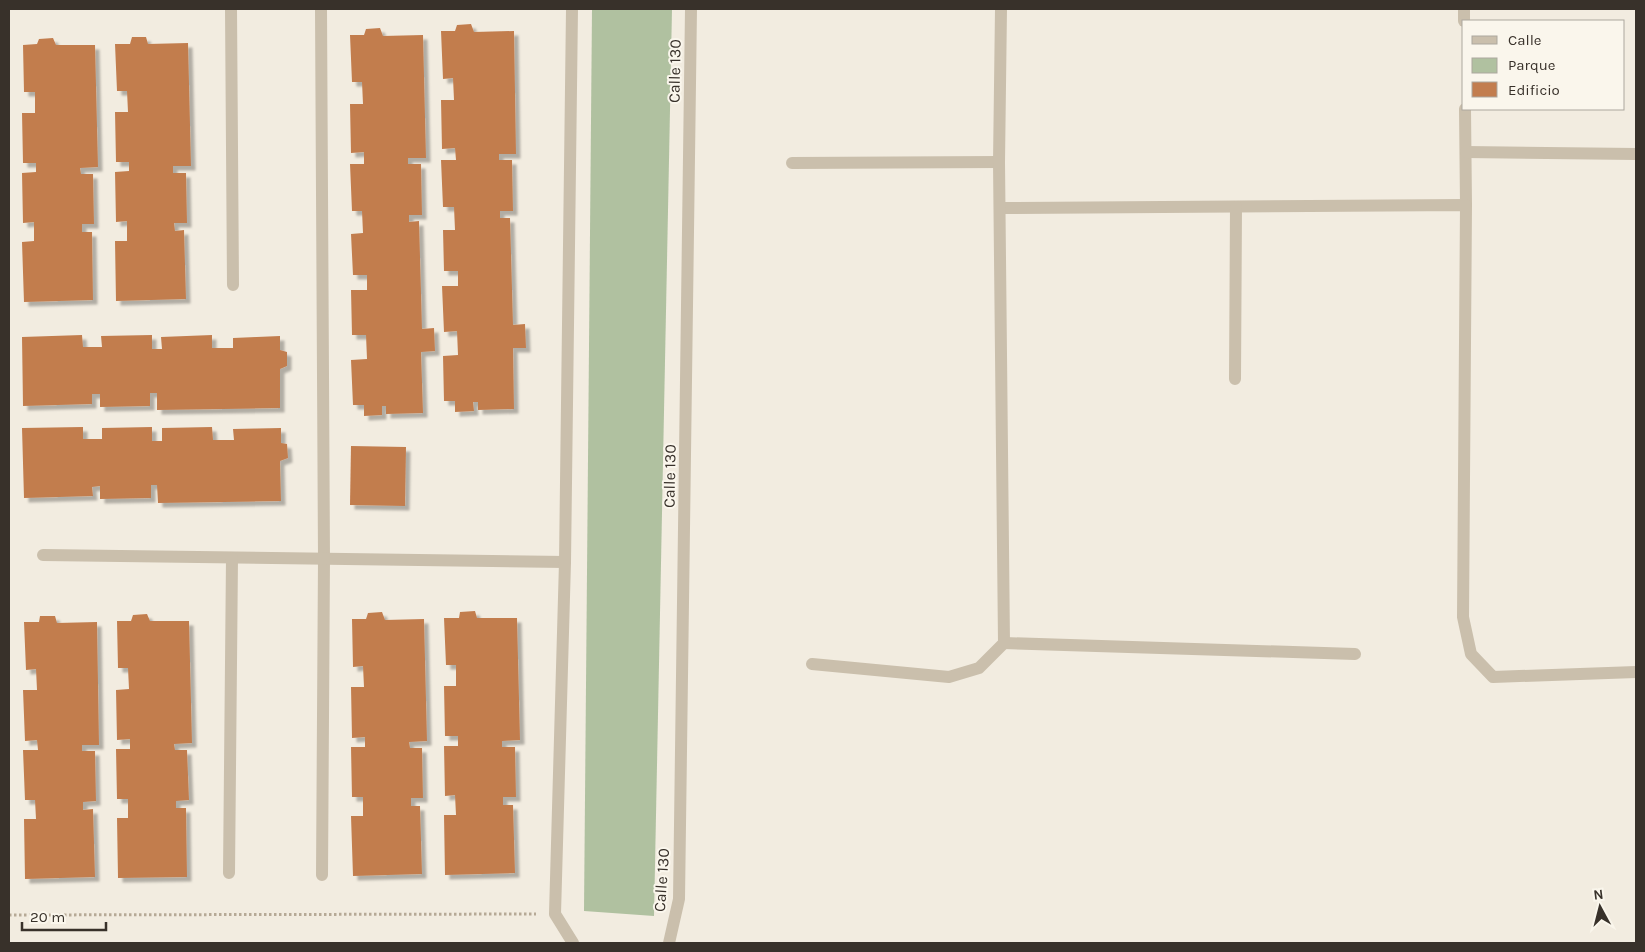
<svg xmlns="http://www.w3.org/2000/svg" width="1645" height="952" font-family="Karla,sans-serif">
<defs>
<filter id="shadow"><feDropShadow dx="4.5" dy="4.5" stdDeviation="1" flood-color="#0004"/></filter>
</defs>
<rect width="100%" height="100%" fill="#f2ece0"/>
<polygon fill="#b0c1a0" points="592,9 672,9 654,916 584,911"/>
<g fill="#c27d4e" filter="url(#shadow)">
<polygon points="471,24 474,32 514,31 516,154 499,154 499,160 512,160 513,211 500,211 500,218 510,218 513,325 525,324 526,348 513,348 514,409 478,410 478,402 473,402 474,411 455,412 455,401 444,401 443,356 458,355 457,331 444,332 442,286 458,286 458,271 444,271 443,230 455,230 454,207 443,207 441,160 456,160 455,148 442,149 441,100 454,100 453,78 443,79 441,31 455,31 457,25"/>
<polygon points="380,28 383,36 423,35 426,158 408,158 408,164 421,164 422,215 409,215 409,222 419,221 422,329 434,328 435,351 421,352 423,413 386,414 386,406 382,406 382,415 364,416 364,405 353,405 351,360 367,359 366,335 352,335 351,290 367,290 367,275 353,275 351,234 363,233 362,211 352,211 350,164 364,164 364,152 351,153 350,104 363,104 362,82 352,82 350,35 364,35 366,29"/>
<polygon points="132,37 146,37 148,44 188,43 191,166 173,166 173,173 186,173 187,223 174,223 175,231 184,230 186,299 116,301 115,241 127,241 127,221 116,222 115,172 129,171 129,162 116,162 115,112 128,112 127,91 117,91 115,44 130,44"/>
<polygon points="53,38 56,45 95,45 98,167 80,168 81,174 93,174 94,224 82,224 82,232 92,232 93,300 24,302 22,242 34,241 34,222 23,223 22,173 36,172 36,163 23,163 22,113 35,113 35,92 24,92 23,45 37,44 39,39"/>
<polygon points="82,335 83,347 102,347 101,336 152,335 152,349 162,349 161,337 212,335 212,348 233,348 233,338 280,336 280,350 287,352 287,366 280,369 280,408 157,410 157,393 150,393 150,406 100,407 100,394 92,394 92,404 23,406 22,337"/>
<polygon points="83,427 83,439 102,439 102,428 152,427 152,441 162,441 162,428 212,427 213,440 234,440 233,429 281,428 281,443 287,444 288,458 280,461 281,501 158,503 157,485 151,485 151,498 100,499 100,486 92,487 93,496 24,498 22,428"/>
<polygon points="351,446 406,447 405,506 350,505"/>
<polygon points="475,611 477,618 517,618 520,740 502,741 502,747 515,747 516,797 503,797 503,805 513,805 515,873 445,875 444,815 456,815 455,795 445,796 444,746 458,746 458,736 445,736 444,686 456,686 456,665 446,665 444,618 459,618 460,612"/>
<polygon points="382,612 385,620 424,619 427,741 409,742 410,748 422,748 423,798 411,798 411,806 420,806 422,874 353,876 351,816 363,816 363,797 352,797 351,747 365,747 365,737 352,738 351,687 364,687 363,666 353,667 352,619 366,619 368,613"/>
<polygon points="147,614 150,621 189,621 192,743 174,744 175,750 187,750 189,800 176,801 176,808 186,808 187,877 118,878 117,818 128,818 128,799 117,799 116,749 130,749 130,739 117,740 116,690 129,689 128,668 118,668 117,621 131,621 133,615"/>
<polygon points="40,616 55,616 57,623 97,622 99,745 82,745 82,751 95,751 96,801 83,802 83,810 93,809 95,877 25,879 24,819 36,819 35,800 25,800 23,750 38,750 37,740 25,741 23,690 37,690 36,669 26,670 24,622 39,622"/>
</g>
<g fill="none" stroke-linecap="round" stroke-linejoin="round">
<polyline stroke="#b6a996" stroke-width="3" stroke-dasharray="2.5 2.5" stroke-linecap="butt" points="9,915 536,914"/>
<g stroke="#cabfac" stroke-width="12">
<polyline points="231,9 233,285"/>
<polyline points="321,9 324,559 322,875"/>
<polyline points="43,555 565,562"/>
<polyline points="229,873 232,558"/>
</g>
<g stroke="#cabfac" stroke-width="12">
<polyline points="572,9 565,562 555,914 573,943"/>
<polyline points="1464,9 1464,21"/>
<polyline points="1465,109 1466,205"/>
<polyline points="1466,152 1636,154"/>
<polyline points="792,163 999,162"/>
<polyline points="1001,208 1466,205 1463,617 1471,654 1493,677 1636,672"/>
<polyline points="1235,379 1236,207"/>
<polyline points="1004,643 1355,654"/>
<polyline points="812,664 949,677 979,668 1004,643 999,162 1001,9"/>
<polyline points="669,943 679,899 691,9"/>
</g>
</g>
<g text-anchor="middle" stroke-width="4" stroke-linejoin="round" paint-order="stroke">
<g font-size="16" fill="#38312a" stroke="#faf6ec">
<text transform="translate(674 71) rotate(-89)" y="6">Calle 130</text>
<text transform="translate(669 476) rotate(-89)" y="6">Calle 130</text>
<text transform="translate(661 880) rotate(-86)" y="6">Calle 130</text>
</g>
</g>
<rect width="1645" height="952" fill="none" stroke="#38312a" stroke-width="20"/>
<rect x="1462" y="20" width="162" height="90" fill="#faf6ec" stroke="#aca79e"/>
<rect x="1472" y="36" width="25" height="8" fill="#cabfac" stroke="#aca79e"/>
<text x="1508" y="45" font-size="15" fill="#38312a">Calle</text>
<rect x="1472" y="58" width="25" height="15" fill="#b0c1a0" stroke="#aca79e"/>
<text x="1508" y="70" font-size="15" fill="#38312a">Parque</text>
<rect x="1472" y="82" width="25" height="15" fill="#c27d4e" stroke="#aca79e"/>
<text x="1508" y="95" font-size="15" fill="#38312a">Edificio</text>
<g transform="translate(1600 907) rotate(353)" stroke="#faf6ec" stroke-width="4" paint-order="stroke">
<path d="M0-4L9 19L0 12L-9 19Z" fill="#38312a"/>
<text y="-8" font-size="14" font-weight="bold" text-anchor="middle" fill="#38312a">N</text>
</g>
<path d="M22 922v8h84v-8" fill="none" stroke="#38312a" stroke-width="2.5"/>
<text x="30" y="922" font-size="15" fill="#38312a" stroke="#faf6ec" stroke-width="4" paint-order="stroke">20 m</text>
</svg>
